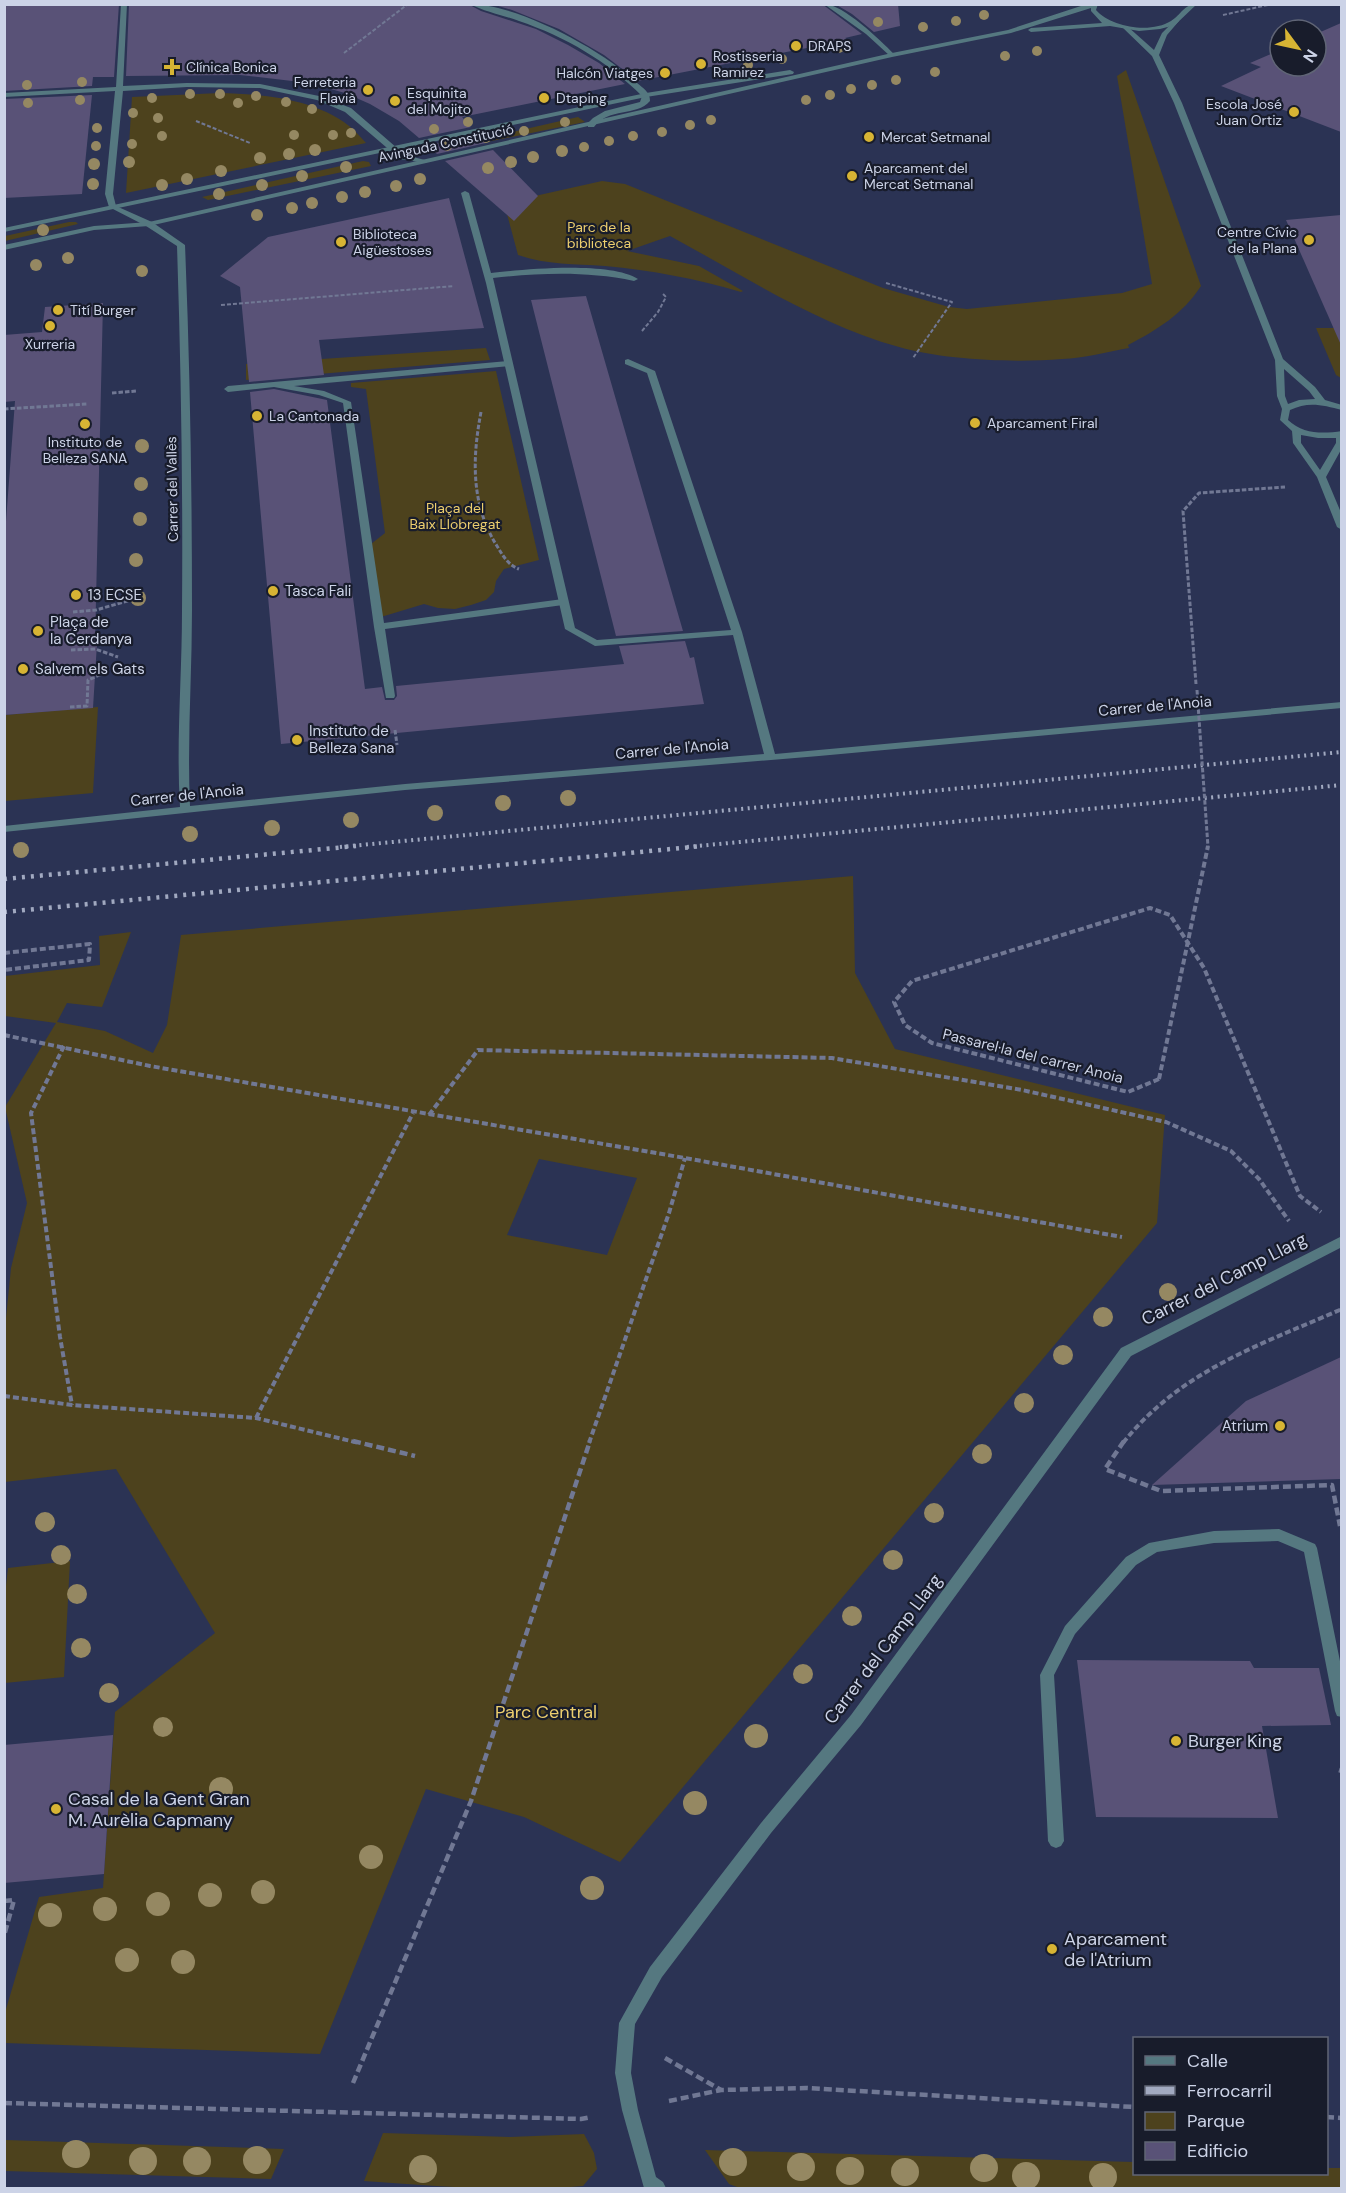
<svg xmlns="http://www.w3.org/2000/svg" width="1346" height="2193" font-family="'DM Sans',sans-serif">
<rect width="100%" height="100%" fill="#2b3354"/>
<g fill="#4d421d" fill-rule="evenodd">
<path d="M 1126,70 L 1201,286 C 1183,314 1157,330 1128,345 L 1129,348 C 1107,352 1084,358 1062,359 C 1014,363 944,360 899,347 C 817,324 744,276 670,236 L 627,251 L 699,266 L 743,291 L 741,292 C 697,279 651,270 605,266 C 575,264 547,265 518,255 L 504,203 L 602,181 L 625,184 L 883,288 L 949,307 L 967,309 L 1122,293 L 1152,284 L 1117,76 Z"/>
<path d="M 220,93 C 264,94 319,99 354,130 C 358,134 362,139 366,143 L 126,193 L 132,97 Z"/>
<polygon points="578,117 585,122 438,152 429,151"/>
<polygon points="363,161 369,162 371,166 208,200 202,197"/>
<polygon points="69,222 76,222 78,224 5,241 5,236"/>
<polygon points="1316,328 1334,328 1341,344 1341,378 1336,375"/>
<polygon points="486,348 490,360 246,380 246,364"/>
<polygon points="496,371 539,560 504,569 496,581 494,592 486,600 471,605 455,609 438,608 424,604 381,617 371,544 385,533 366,389 351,387 351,383"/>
<polygon points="98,707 93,793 5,801 5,715"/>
<path d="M 853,876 L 855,973 L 895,1049 L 1165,1115 L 1157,1223 L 620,1862 L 524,1817 L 426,1789 L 320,2054 L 5,2043 L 4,2016 L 39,1897 L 103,1888 L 115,1712 L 215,1633 L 116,1469 L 5,1482 L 5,1328 L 11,1268 L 27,1203 L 5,1107 L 56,1023 L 5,1016 L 5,976 L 100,965 L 99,936 L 131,932 L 102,1007 L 67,1003 L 57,1022 L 105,1031 L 153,1053 L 167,1025 L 181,935 ZM 539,1159 L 637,1178 L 607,1255 L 507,1235 Z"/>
<polygon points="70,1561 64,1677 5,1683 4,1603 8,1568"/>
<path d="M 383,2133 L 510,2137 L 584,2134 L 594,2153 L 597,2169 L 583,2186 C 514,2193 434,2186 364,2181 Z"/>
<polygon points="5,2140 284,2149 271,2179 5,2171"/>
<polygon points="705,2150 1134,2162 1134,2174 1326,2174 1327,2168 1341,2168 1341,2188 740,2188 729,2184"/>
</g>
<g fill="#595277">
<polygon points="4,4 119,4 114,77 93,77 92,86 4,91"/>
<polygon points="129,4 468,4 481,11 536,29 568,45 599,63 625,84 462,117 471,127 419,138 399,121 370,104 345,93 309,83 240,75 126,76"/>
<polygon points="492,4 822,4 862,34 845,38 848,40 638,81 604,55 559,29 512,10"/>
<polygon points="835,4 898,4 900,26 874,32 852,14"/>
<polygon points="1341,23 1341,132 1221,86 1261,67 1250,63 1280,50 1280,66 1316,66 1316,34"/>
<polygon points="92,95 82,194 4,198 4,99"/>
<polygon points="478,135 486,143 437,154 427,145"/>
<polygon points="493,150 538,196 514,221 445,161"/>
<polygon points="449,198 484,328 319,340 324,375 249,382 240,287 220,276 268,237"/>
<polygon points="1341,215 1341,345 1286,220"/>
<polygon points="586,296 638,476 683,631 616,636 531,300"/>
<polygon points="103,303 95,643 97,643 93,708 4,715 4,548 15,401 4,402 4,335 42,332 45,307"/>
<polygon points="274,389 327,400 365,689 382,687 385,700 394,700 397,696 396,686 624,664 619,646 685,641 690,658 694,657 704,704 281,744 250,392"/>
<polygon points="1341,1357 1341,1479 1152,1485 1246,1401"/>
<polygon points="1077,1660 1250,1661 1254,1668 1319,1668 1331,1725 1262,1726 1278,1818 1096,1817"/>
<polygon points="113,1735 104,1874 4,1883 4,1745"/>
</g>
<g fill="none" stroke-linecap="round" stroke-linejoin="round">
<g stroke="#717894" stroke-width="2" stroke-dasharray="4 2" stroke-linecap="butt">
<polyline points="1223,15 1272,4"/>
<polyline points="344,53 408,4"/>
<polyline points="196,121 250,143"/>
<polyline points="886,283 952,302 913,358"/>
<polyline points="221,305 454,286"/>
<polyline points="642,331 658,312 666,297 663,294"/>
</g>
<g stroke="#717894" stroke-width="3" stroke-dasharray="4.5 2" stroke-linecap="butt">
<polyline points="112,393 136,391"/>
<polyline points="4,409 87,404"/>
<path d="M 481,412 C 472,459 471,505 497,546 C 503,556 508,565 519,569"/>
<polyline points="73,612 96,610 131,600"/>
<polyline points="71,650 95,649 118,657"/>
<polyline points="1196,684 1183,511 1199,493 1285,487"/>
<polyline points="70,707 87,706 88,680 102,674"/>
<polyline points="395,730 397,745"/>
</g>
<g stroke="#717894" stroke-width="4" stroke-dasharray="6 3" stroke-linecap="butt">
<polyline points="4,953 90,944 89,960 4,970"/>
<polyline points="4,1035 150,1066 685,1158 1122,1237"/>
<polyline points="64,1046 31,1113 60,1337 72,1405"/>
<polyline points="1159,1079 1128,1092 932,1043 905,1025 894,1002 912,981 1150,908 1170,915 1204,968 1300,1196 1321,1212"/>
<polyline points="429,1115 478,1050 832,1058 1022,1090 1166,1122 1231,1151 1259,1179 1289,1221"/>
<polyline points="4,1396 72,1405 256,1418 359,1443"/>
<polyline points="256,1418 413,1113"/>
<polyline points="589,1443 669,1213 685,1158"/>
<path d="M 1123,1443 C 1181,1370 1260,1345 1342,1309"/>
</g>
<g stroke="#717894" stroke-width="4.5" stroke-dasharray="8 4" stroke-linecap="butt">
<polyline points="353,1441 415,1456"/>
<polyline points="1124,1441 1105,1469 1161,1491 1332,1485 1340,1526"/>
<polyline points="1339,1770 1342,1771"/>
<polyline points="4,1901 14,1900 4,1936"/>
<polyline points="665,2058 721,2090"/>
<polyline points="353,2083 471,1801 590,1441"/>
<polyline points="669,2101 721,2090 806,2088 1134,2107"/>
<polyline points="4,2103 581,2119 591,2117"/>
<polyline points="1326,2117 1342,2118"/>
</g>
<polygon fill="#557880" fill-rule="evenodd" points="1279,1529 1315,1544 1317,1548 1342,1671 1342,1717 1337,1716 1335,1711 1304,1552 1278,1541 1214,1543 1157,1552 1136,1565 1075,1634 1054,1675 1064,1841 1061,1846 1056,1848 1051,1846 1048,1841 1040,1675 1065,1626 1126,1557 1149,1543 1214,1531"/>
<polygon fill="#557880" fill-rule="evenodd" points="508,361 511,362 511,366 294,386 324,391 351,402 384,623 563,599 568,602 563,605 385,629 395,696 394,698 386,698 374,627 343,403 319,395 274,387 228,392 224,389 228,386"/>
<g fill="#557880" fill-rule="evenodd">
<path d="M 121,4 L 127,4 L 123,86 L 187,83 L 260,84 L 319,96 L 351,108 L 405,155 L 429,161 L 425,163 L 400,159 L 345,112 L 317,100 L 260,88 L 187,87 L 123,91 L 113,194 L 116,206 L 152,222 L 185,245 C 190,367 192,488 192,610 C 192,676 187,741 190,806 L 405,784 L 764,754 L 733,635 L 595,646 L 565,629 L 486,283 L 461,193 L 465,191 L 469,193 L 491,273 C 525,269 610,261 638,279 L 634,281 C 586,271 541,273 493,278 L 575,628 L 597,640 L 731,630 L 647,373 L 625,364 L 625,360 L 628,359 L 655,371 L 742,632 L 775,754 L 1342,702 L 1342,708 L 819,756 L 405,790 L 4,832 L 4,826 L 180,807 C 176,742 182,677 182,611 C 183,489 181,368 177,246 L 146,226 L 109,207 L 105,194 L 115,91 L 4,97 L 4,93 L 116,87 Z"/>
<path d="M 470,4 C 517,4 603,50 637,83 C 643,88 650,92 650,101 C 636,117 609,107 594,127 L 588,127 L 588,123 L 593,118 L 605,111 L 640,102 L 642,96 C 607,61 566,37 519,21 C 503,15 485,12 470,4 Z"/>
<path d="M 824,4 C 843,4 880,40 894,54 L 894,56 L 890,56 L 866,34 Z"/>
<path d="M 1176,19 L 1179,21 L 1167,35 L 1159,55 L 1182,103 L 1283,359 L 1315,387 L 1325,400 L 1342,405 L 1342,410 C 1323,405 1308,401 1290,410 L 1288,420 C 1303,434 1322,434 1342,431 L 1342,448 L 1326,477 L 1342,515 L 1342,530 L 1337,527 L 1317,477 L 1293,443 L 1292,431 L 1280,420 L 1282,409 L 1277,396 L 1275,360 L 1174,103 L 1152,56 L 1122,27 L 1127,26 L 1154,50 L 1162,33 ZM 1284,369 L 1309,391 L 1315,399 L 1299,400 L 1288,404 L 1285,396 ZM 1301,435 L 1318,438 L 1336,438 L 1336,443 L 1320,470 L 1301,443 Z"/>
<polygon points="1342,1236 1342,1247 1131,1356 861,1725 771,1833 662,1977 635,2024 631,2073 638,2110 656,2177 663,2182 666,2188 644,2188 622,2110 615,2073 619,2023 650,1967 761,1823 851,1715 1121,1348"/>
</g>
<g fill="#557880" fill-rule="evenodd">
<path d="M 1087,4 L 1098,4 L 1096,10 C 1111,27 1150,34 1171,21 C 1181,15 1184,4 1197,4 L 1175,25 L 1160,29 L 1139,31 L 1110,26 L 1031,32 L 1028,30 L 1031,28 L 1102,23 L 1091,11 L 1091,8 L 1011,33 L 892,57 L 149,226 L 94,230 L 4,250 L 4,245 L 94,226 L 149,222 L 892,53 L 1008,30 Z"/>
<polygon points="790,70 794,72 793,74 646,97 4,232 4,228 646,93"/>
</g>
<g stroke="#a1a9c0" stroke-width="4" stroke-dasharray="2 4.5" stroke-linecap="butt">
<polyline points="340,847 1342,752"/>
<polyline points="687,847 1342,785"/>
</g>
<g stroke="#a1a9c0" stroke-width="4.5" stroke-dasharray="3 6" stroke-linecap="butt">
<polyline points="4,879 356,846"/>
<polyline points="4,912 703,846"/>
</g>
<polyline stroke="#717894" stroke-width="3" stroke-dasharray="4.5 2" stroke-linecap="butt" points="1197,690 1208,847"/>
<polyline stroke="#717894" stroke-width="4" stroke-dasharray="6 3" stroke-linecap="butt" points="1159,1079 1208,846"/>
</g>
<g fill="#958862">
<circle cx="984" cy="15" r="5"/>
<circle cx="956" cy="21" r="5"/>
<circle cx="878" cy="22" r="5"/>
<circle cx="923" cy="27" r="5"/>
<circle cx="839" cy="48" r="5"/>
<circle cx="1037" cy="51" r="5"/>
<circle cx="1005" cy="56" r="5"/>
<circle cx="782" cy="59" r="5"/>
<circle cx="748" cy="65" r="5"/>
<circle cx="935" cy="72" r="5"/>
<circle cx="896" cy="80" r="5"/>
<circle cx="82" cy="82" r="5"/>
<circle cx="27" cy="85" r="5"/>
<circle cx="872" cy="85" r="5"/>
<circle cx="851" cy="89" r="5"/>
<circle cx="190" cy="94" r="5"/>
<circle cx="220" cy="94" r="5"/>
<circle cx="830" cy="95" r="5"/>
<circle cx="256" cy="96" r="5"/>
<circle cx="152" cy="98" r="5"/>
<circle cx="80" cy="100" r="5"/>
<circle cx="806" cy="100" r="5"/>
<circle cx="286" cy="102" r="5"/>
<circle cx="28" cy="103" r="5"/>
<circle cx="238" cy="103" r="5"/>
<circle cx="312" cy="109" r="5"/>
<circle cx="133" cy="113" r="5"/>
<circle cx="158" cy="118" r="5"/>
<circle cx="711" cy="120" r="5"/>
<circle cx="468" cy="122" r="5"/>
<circle cx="565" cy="122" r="5"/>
<circle cx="690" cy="125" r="5"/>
<circle cx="97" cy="128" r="5"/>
<circle cx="434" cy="129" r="5"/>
<circle cx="524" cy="131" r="5"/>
<circle cx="662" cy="132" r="5"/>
<circle cx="351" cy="133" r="5"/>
<circle cx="294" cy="135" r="5"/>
<circle cx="333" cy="135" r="5"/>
<circle cx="162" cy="136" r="5"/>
<circle cx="633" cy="136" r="5"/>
<circle cx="486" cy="138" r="5"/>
<circle cx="609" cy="141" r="5"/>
<circle cx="132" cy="144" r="5"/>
<circle cx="96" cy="146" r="5"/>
<circle cx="447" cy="146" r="5"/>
<circle cx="584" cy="147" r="5"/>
<circle cx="315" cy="150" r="6"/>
<circle cx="562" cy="151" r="6"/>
<circle cx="289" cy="154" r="6"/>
<circle cx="533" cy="157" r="6"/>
<circle cx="260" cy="158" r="6"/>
<circle cx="129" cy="162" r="6"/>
<circle cx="511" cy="162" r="6"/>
<circle cx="94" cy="164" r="6"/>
<circle cx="346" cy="167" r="6"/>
<circle cx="488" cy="168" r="6"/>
<circle cx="221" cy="171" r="6"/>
<circle cx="302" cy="176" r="6"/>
<circle cx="187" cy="179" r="6"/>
<circle cx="420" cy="179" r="6"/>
<circle cx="93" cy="184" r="6"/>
<circle cx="162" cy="185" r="6"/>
<circle cx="262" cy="185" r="6"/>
<circle cx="396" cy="186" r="6"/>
<circle cx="365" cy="192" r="6"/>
<circle cx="219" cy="194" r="6"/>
<circle cx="342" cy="197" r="6"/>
<circle cx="312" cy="203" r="6"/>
<circle cx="292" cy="208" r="6"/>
<circle cx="257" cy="215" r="6"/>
<circle cx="43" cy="230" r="6"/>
<circle cx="68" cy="258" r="6"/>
<circle cx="36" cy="265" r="6"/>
<circle cx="142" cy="271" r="6"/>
<circle cx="142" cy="446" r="7"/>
<circle cx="141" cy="484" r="7"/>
<circle cx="140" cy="519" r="7"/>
<circle cx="136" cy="560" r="7"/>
<circle cx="138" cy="598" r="8"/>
<circle cx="568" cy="798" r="8"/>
<circle cx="503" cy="803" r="8"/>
<circle cx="435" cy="813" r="8"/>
<circle cx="351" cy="820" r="8"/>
<circle cx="272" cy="828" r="8"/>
<circle cx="190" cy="834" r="8"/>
<circle cx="21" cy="850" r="8"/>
<circle cx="1168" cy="1292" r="9"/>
<circle cx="1103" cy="1317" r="10"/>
<circle cx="1063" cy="1355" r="10"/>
<circle cx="1024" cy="1403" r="10"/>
<circle cx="982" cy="1454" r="10"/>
<circle cx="934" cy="1513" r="10"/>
<circle cx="45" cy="1522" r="10"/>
<circle cx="61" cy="1555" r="10"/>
<circle cx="893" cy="1560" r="10"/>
<circle cx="77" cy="1594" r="10"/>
<circle cx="852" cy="1616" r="10"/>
<circle cx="81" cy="1648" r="10"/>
<circle cx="803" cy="1674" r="10"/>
<circle cx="109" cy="1693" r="10"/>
<circle cx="163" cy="1727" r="10"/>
<circle cx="756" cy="1736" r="12"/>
<circle cx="221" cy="1789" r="12"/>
<circle cx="695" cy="1803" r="12"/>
<circle cx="371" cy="1857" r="12"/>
<circle cx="592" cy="1888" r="12"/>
<circle cx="263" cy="1892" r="12"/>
<circle cx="210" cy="1895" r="12"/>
<circle cx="158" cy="1904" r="12"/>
<circle cx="105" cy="1909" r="12"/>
<circle cx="50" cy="1915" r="12"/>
<circle cx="127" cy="1960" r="12"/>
<circle cx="183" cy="1962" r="12"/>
<circle cx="76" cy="2154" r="14"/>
<circle cx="257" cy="2160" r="14"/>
<circle cx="143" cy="2161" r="14"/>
<circle cx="197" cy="2161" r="14"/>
<circle cx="733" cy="2162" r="14"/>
<circle cx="801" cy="2167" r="14"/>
<circle cx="984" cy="2168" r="14"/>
<circle cx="423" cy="2169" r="14"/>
<circle cx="850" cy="2171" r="14"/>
<circle cx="905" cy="2172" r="14"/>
<circle cx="1026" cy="2176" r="14"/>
<circle cx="1103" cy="2177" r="14"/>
</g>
<g fill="#d7b434" stroke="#181c2b" stroke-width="2">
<circle cx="796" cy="46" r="6"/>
<circle cx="701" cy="64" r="6"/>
<path d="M169 58h6v6h6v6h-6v6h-6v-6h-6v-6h6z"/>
<circle cx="665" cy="73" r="6"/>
<circle cx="368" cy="90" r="6"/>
<circle cx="544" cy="98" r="6"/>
<circle cx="395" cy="101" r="6"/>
<circle cx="1294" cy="112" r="6"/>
<circle cx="869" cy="137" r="6"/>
<circle cx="852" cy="176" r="6"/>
<circle cx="1309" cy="240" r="6"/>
<circle cx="341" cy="242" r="6"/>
<circle cx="58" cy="310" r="6"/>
<circle cx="50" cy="326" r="6"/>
<circle cx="257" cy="416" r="6"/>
<circle cx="975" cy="423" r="6"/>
<circle cx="85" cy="424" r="6"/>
<circle cx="273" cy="591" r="6"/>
<circle cx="76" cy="595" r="6"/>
<circle cx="38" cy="631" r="6"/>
<circle cx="23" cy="669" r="6"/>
<circle cx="297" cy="740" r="6"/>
<circle cx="1280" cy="1426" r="6"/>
<circle cx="1176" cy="1741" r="6"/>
<circle cx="56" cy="1809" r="6"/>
<circle cx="1052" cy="1949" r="6"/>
</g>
<g text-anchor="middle" stroke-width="4.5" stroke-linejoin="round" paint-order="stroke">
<g font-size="14" fill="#ccd3e7" stroke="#181c2b" text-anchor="start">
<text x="808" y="51">DRAPS</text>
<text x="713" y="61">Rostisseria<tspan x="713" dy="16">Ramirez</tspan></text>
<text x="186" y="72">Clínica Bonica</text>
<text x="653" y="78" text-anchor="end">Halcón Viatges</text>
<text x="356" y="87" text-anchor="end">Ferreteria<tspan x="356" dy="16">Flavià</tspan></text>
<text x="407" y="98">Esquinita<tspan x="407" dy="16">del Mojito</tspan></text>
<text x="556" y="103">Dtaping</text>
<text x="1282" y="109" text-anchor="end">Escola José<tspan x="1282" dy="16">Juan Ortiz</tspan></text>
<text x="881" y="142">Mercat Setmanal</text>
<text x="864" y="173">Aparcament del<tspan x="864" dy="16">Mercat Setmanal</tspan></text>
<text x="1297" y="237" text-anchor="end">Centre Cívic<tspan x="1297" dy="16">de la Plana</tspan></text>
<text x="353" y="239">Biblioteca<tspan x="353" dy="16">Aigüestoses</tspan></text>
<text x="70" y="315">Tití Burger</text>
<text x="50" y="349" text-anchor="middle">Xurreria</text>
<text x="269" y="421">La Cantonada</text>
<text x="987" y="428">Aparcament Firal</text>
<text x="85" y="447" text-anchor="middle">Instituto de<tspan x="85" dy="16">Belleza SANA</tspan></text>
</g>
<g font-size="14" fill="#ccd3e7" stroke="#181c2b">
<text transform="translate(446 143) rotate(-12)" y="5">Avinguda Constitució</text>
<text transform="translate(172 489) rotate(-91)" y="5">Carrer del Vallès</text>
</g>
<g font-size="14" fill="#ecce6e" stroke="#181c2b">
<text x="599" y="232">Parc de la<tspan x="599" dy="16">biblioteca</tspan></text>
<text x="455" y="513">Plaça del<tspan x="455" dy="16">Baix Llobregat</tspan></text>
</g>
<g font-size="15" fill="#ccd3e7" stroke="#181c2b" text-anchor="start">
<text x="285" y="596">Tasca Fali</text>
<text x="88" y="600">13 ECSE</text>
<text x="50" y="627">Plaça de<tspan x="50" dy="17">la Cerdanya</tspan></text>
<text x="35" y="674">Salvem els Gats</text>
<text x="309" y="736">Instituto de<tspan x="309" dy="17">Belleza Sana</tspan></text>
<text x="1268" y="1431" text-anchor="end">Atrium</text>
</g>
<g font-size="15" fill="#ccd3e7" stroke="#181c2b">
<text transform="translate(1155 706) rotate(-5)" y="5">Carrer de l'Anoia</text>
<text transform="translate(672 749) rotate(-5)" y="5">Carrer de l'Anoia</text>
<text transform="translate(187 795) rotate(-6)" y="5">Carrer de l'Anoia</text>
<text transform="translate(1033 1056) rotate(14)" y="5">Passarel·la del carrer Anoia</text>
</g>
<g font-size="18" fill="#ccd3e7" stroke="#181c2b">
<text transform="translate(1224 1279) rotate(-27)" y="6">Carrer del Camp Llarg</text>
<text transform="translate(883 1649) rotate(-53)" y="6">Carrer del Camp Llarg</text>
</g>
<g font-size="18" fill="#ecce6e" stroke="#181c2b">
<text x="546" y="1718">Parc Central</text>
</g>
<g font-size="18" fill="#ccd3e7" stroke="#181c2b" text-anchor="start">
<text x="1188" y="1747">Burger King</text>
<text x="68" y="1805">Casal de la Gent Gran<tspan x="68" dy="21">M. Aurèlia Capmany</tspan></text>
<text x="1064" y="1945">Aparcament<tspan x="1064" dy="21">de l'Atrium</tspan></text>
</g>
</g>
<rect width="1346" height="2193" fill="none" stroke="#ccd3e7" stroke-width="12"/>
<rect x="1133" y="2037" width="195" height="138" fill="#181c2b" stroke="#606576" stroke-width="1.5"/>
<rect x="1145" y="2056" width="30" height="9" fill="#557880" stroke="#606576" stroke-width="1.5"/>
<text x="1187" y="2067" font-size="18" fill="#ccd3e7">Calle</text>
<rect x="1145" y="2086" width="30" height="9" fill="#a1a9c0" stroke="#606576" stroke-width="1.5"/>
<text x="1187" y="2097" font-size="18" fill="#ccd3e7">Ferrocarril</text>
<rect x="1145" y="2112" width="30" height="18" fill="#4d421d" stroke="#606576" stroke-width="1.5"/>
<text x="1187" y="2127" font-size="18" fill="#ccd3e7">Parque</text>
<rect x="1145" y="2142" width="30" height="18" fill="#595277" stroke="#606576" stroke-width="1.5"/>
<text x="1187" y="2157" font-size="18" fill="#ccd3e7">Edificio</text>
<g transform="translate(1298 48) rotate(123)"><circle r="28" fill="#181c2b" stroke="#606576" stroke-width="1.5"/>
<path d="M0-4.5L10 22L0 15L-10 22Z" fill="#d7b434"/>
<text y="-9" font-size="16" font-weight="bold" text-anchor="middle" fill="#ccd3e7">N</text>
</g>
</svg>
